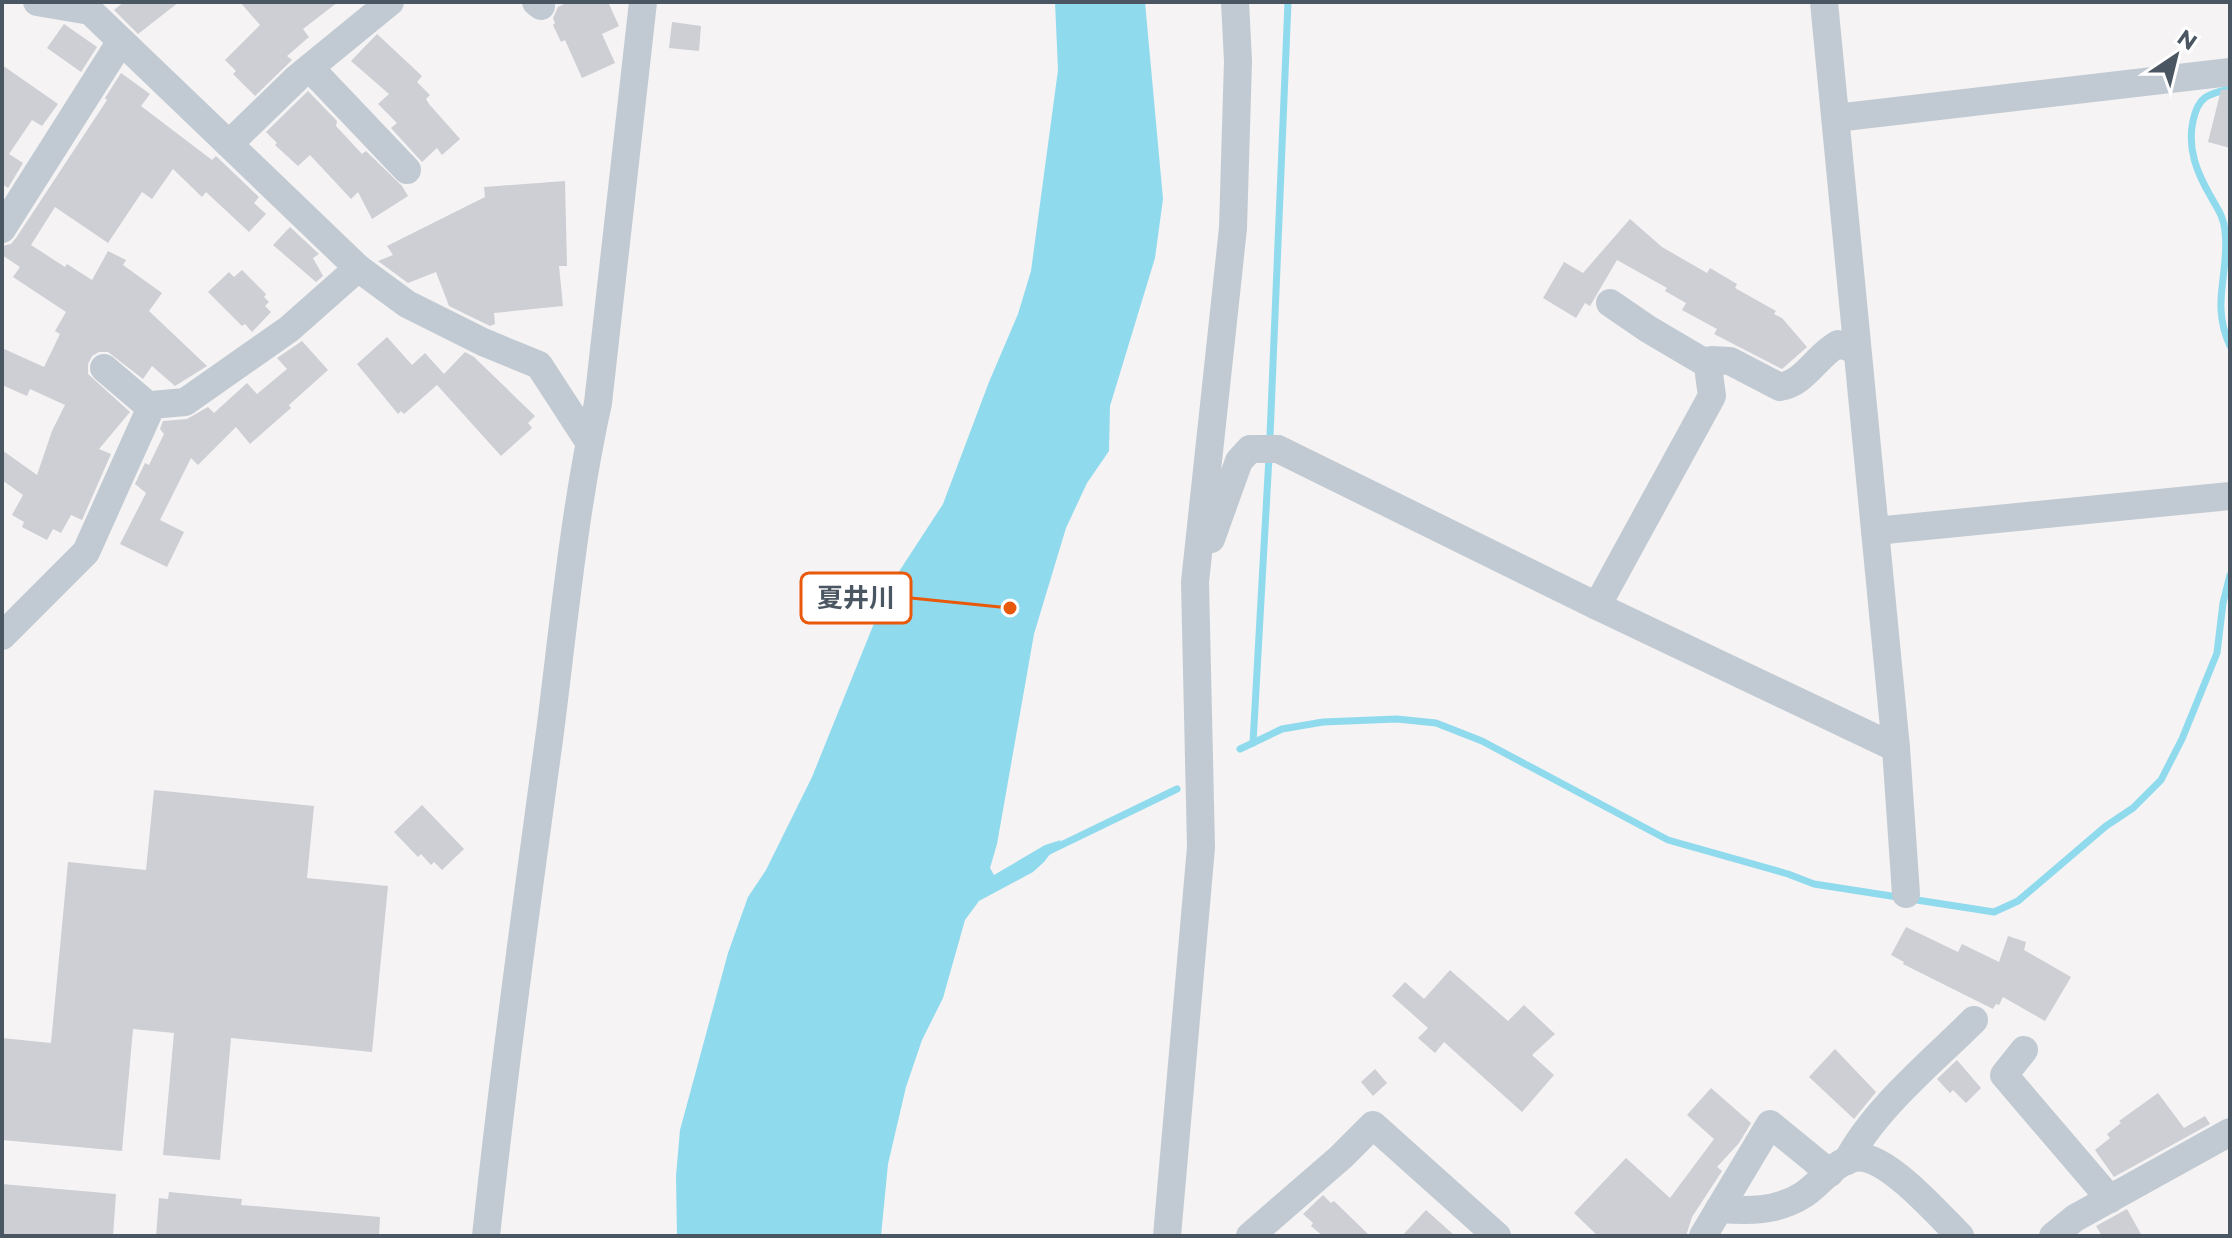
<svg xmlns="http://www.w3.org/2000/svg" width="2232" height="1238" font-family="Montserrat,'Noto Sans JP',sans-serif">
<rect width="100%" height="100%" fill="#f5f3f3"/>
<polygon fill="#90daee" points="1055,2 1145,2 1163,199 1155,258 1110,406 1109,451 1087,483 1066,528 1034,634 997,844 990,868 994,875 1045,845 1061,840 1044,862 1033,872 979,901 965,920 943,998 922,1040 906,1087 888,1164 881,1236 677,1236 676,1176 680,1130 728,953 748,897 766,870 812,777 881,606 900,570 943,504 989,382 1018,314 1031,271 1058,70"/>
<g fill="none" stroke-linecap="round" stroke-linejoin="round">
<g stroke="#90daee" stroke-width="7">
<path d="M 2230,89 C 2207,94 2198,97 2193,121 C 2187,149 2197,173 2211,197 C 2217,208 2224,217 2225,231 C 2230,274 2210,302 2230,346"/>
<polyline points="1270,436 1288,2"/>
<polyline points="1253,743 1269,457"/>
<polyline points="1240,749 1282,729 1323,722 1397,719 1436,723 1482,741 1668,840 1788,874 1814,884 1994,912 2018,901 2106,826 2133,808 2161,780 2182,739 2217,653 2223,603 2230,575"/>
<polyline points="1049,851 1177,789"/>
</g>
</g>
<g fill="#cdcfd5">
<polygon points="124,2 179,2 138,34 114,10"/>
<polygon points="240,2 338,2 303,29 309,37 287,56 292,60 255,96 233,74 236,71 225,60 260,25"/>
<polygon points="568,2 608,2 619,26 602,34 615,63 582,78 565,40 561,42 553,25 555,23 553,18 558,7"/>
<polygon points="672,22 701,26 699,51 669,48"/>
<polygon points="64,24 97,47 81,72 47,48"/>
<polygon points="377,34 422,76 417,82 430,95 426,99 429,104 460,139 442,155 437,148 422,162 391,128 397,123 378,104 389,94 351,61"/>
<polygon points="2,65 58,104 42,126 32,120 9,154 23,163 8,188 2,184"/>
<polygon points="121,73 150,94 141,106 212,160 216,156 259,197 254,203 266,214 249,232 206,192 202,197 173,169 152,199 142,192 108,243 55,207 31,245 65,267 67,264 92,280 108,251 126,260 123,265 162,293 149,311 207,366 175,386 152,366 143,379 108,352 99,352 92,356 88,364 88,374 130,412 99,449 111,454 82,520 71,515 61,533 53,529 47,540 22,527 24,522 12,515 23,495 2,480 2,450 37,475 52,431 65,405 30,389 27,396 2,385 2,348 44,367 60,334 55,331 66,312 13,277 20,267 2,255 2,246 11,244 16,238 107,100 105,98"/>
<polygon points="2230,89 2230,148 2208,142 2221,90"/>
<polygon points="308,91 337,121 336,126 362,154 366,151 402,186 408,196 372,219 358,192 351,199 310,155 298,166 275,145 277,143 266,132"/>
<polygon points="565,181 567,266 559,266 563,306 494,313 495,324 490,326 449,306 436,272 408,283 378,261 393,255 387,246 485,197 484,187"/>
<polygon points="1630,219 1662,247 1707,273 1710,268 1737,284 1735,288 1776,311 1774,314 1782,318 1807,347 1782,369 1714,334 1717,329 1682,310 1686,303 1665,291 1667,288 1617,260 1590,306 1585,303 1576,318 1543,298 1564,262 1583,273"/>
<polygon points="290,227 319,254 313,258 323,276 316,282 273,245"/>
<polygon points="242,270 266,294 264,297 269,302 265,306 271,312 252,332 245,324 242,326 208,292 229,272 234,277"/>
<polygon points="387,337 412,365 425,353 444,374 465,352 474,357 535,416 528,423 532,428 501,456 437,385 404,414 401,411 398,414 357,364"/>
<polygon points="302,341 328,370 289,405 291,408 250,444 236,427 198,465 191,458 160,520 184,532 167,567 120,544 146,493 135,484 145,463 149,465 164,434 160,429 163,421 187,419 208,407 214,413 247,383 257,394 287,369 277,358"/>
<polygon points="154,790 314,806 307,878 388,886 372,1052 231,1038 220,1160 163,1155 174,1033 133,1029 122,1151 2,1140 2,1038 51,1043 68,862 146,870"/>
<polygon points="422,805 464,849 442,870 434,862 431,865 421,854 418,857 394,832"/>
<polygon points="1906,927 1958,952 1962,944 1999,962 2008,936 2026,942 2024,950 2071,977 2045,1021 2003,997 1999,1005 1996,1004 1993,1009 1903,964 1904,962 1891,955"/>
<polygon points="1450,970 1508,1021 1524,1005 1555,1034 1532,1055 1554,1075 1522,1112 1444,1042 1435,1053 1418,1038 1428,1028 1392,996 1405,982 1424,999"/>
<polygon points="1835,1049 1876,1092 1854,1119 1809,1077"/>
<polygon points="1957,1060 1981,1088 1966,1103 1953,1090 1950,1093 1937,1079"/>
<polygon points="1375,1069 1387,1083 1373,1096 1361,1082"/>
<polygon points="1711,1088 1751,1123 1739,1143 1717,1167 1722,1171 1692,1217 1686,1236 1598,1236 1574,1213 1626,1158 1670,1198 1714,1139 1687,1115"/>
<polygon points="2158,1093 2184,1128 2205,1116 2210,1124 2114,1177 2095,1150 2110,1138 2107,1134 2121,1123 2119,1121"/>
<polygon points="2,1184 116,1194 113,1236 2,1236"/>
<polygon points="169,1192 242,1199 241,1205 380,1217 379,1236 156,1236 159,1198 168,1199"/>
<polygon points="1323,1195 1331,1203 1334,1201 1370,1236 1323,1236 1311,1226 1313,1223 1303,1214"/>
<polygon points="2127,1209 2142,1236 2102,1236 2096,1226"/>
<polygon points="1426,1210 1455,1236 1402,1236"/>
</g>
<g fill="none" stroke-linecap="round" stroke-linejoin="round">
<g stroke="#c1cad2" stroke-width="28">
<polyline points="37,2 90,11 358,268 407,304 483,342 539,365 589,442"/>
<polyline points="536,2 541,6"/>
<polyline points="1824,2 1896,748 1906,894"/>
<polyline points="310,68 407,170"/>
<polyline points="1836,118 2230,72"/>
<polyline points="229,144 297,78 390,2"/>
<polyline points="2,229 121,41"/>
<polyline points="1610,303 1648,329 1709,365"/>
<polyline points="104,368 151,408"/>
<polyline points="1875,531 2230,496"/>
<polyline points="1211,539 1239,461 1250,449 1278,449 1597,606 1896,748"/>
<path d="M 1597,606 L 1712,396 L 1709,374 L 1711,360 L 1730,361 L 1780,387 C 1805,383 1816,356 1838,344 L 1857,350"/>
<polyline points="2,636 86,552 152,405 185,402 289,329 358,268"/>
<polyline points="2024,1050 2004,1075 2110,1199"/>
<path d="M 1847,1161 C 1875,1108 1932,1062 1974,1020"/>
<path d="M 1719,1209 C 1748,1211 1776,1212 1803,1195 C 1821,1184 1840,1153 1865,1158 C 1894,1164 1938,1214 1960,1236"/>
<path d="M 486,1236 C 504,1068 527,900 550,732 C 564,622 574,511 598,403 L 643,2"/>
<polyline points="1167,1236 1201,847 1195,582 1233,228 1238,61 1235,2"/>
<polyline points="1250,1236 1341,1157 1373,1125 1497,1236"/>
<polyline points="1703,1236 1770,1124 1830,1173"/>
<polyline points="2053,1236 2075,1218 2230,1132"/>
</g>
</g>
<path fill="none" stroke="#e8590c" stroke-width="3" d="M1010 608L911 598"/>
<circle fill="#e8590c" stroke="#fff" stroke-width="3" cx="1010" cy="608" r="8"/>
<rect fill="#fff" stroke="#e8590c" stroke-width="3" x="801" y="573" width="110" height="50" rx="8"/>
<g font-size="26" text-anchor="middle" font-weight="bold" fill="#4a5661">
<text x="856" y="607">夏井川</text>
</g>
<rect width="2232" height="1238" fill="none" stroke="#4a5661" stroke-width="8"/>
<g transform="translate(2176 56) rotate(35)" stroke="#ffffff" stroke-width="6" paint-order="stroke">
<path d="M0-6L14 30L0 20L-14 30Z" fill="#4a5661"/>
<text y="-12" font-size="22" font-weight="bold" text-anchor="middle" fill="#4a5661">N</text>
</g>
</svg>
